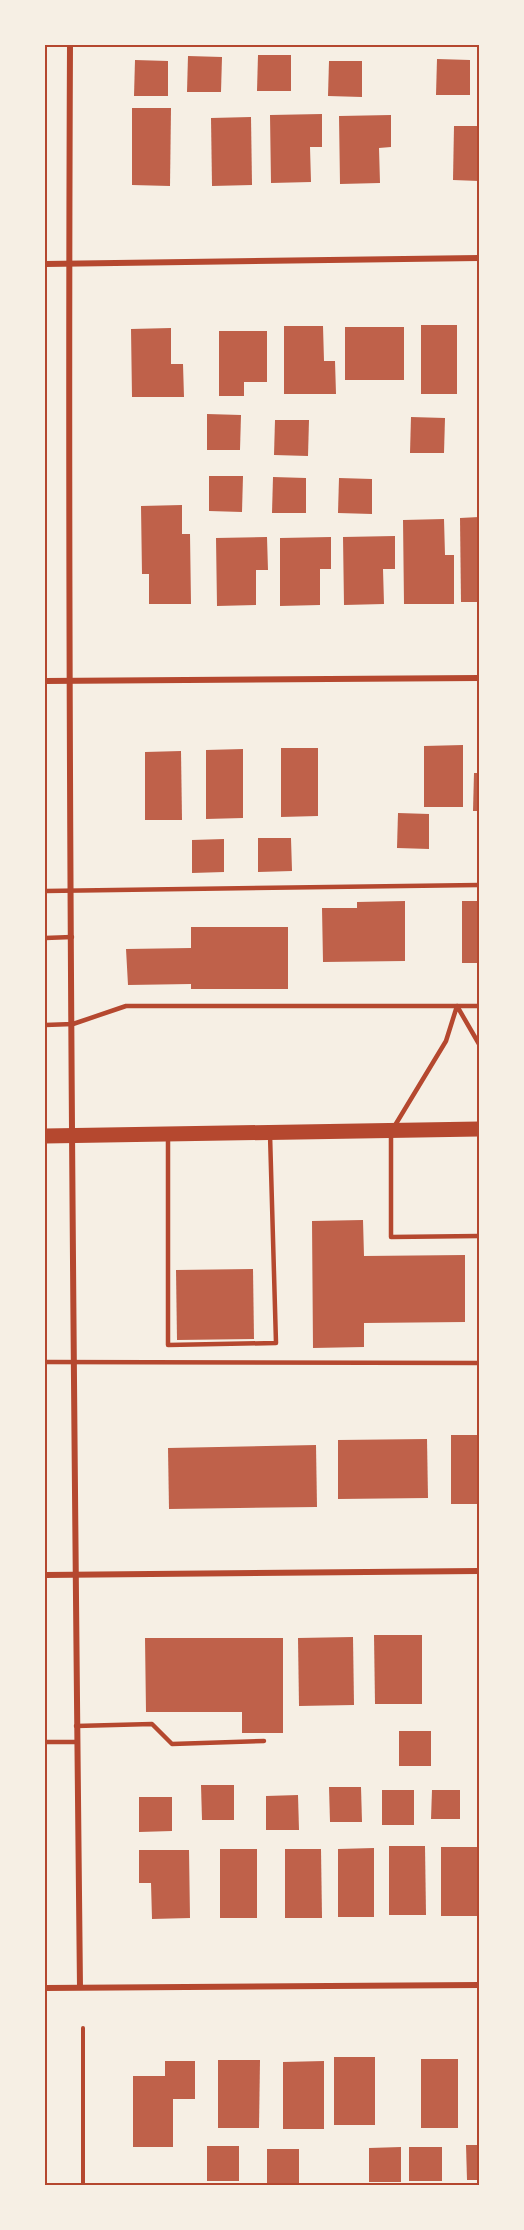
<svg xmlns="http://www.w3.org/2000/svg" width="524" height="2230" font-family="Bitter,serif">
<rect width="100%" height="100%" fill="#f6efe4"/>
<g fill="#bf614a">
<polygon points="258,55 291,55 291,91 257,91"/>
<polygon points="188,56 222,57 221,92 187,92"/>
<polygon points="437,59 470,60 470,95 436,95"/>
<polygon points="135,60 168,61 168,96 134,96"/>
<polygon points="329,61 362,61 362,97 328,96"/>
<polygon points="132,108 171,108 170,186 132,185"/>
<polygon points="322,114 322,147 310,147 311,182 271,183 270,115"/>
<polygon points="391,115 391,147 379,148 380,183 340,184 339,116"/>
<polygon points="251,117 252,185 212,186 211,118"/>
<polygon points="454,126 479,126 479,181 453,180"/>
<rect x="421" y="325" width="36" height="69"/>
<polygon points="284,326 323,326 324,361 335,361 336,394 284,394"/>
<rect x="345" y="327" width="59" height="53"/>
<polygon points="171,328 171,364 183,364 184,397 132,397 131,329"/>
<polygon points="219,331 267,331 267,382 244,382 244,396 219,396"/>
<polygon points="207,414 241,415 240,450 207,450"/>
<polygon points="411,417 445,418 444,453 410,453"/>
<polygon points="275,420 309,420 308,456 274,455"/>
<polygon points="209,476 243,476 242,512 209,511"/>
<polygon points="273,477 306,478 306,513 272,513"/>
<polygon points="339,478 372,479 372,514 338,513"/>
<polygon points="182,505 182,534 190,534 191,604 149,604 149,574 142,574 141,506"/>
<polygon points="479,517 479,602 461,602 460,518"/>
<polygon points="444,519 445,555 454,555 454,604 404,604 403,520"/>
<polygon points="395,536 395,569 383,569 384,604 344,605 343,537"/>
<polygon points="267,537 268,570 256,570 256,605 217,606 216,538"/>
<polygon points="331,537 331,569 320,569 320,605 280,606 280,538"/>
<polygon points="463,745 463,807 424,807 424,746"/>
<polygon points="281,748 318,748 318,816 281,817"/>
<polygon points="243,749 243,818 206,819 206,750"/>
<polygon points="181,751 182,820 145,820 145,752"/>
<polygon points="474,773 479,773 479,811 473,811"/>
<polygon points="398,813 429,814 429,849 397,848"/>
<polygon points="258,838 291,838 292,871 258,872"/>
<polygon points="224,839 224,872 192,873 192,840"/>
<polygon points="405,901 405,961 323,962 322,908 357,908 357,902"/>
<rect x="462" y="901" width="17" height="62"/>
<polygon points="191,927 288,927 288,989 191,989 191,984 128,985 126,949 191,948"/>
<polygon points="363,1220 364,1256 465,1255 465,1322 364,1323 364,1347 313,1348 312,1221"/>
<polygon points="253,1269 254,1339 177,1340 176,1270"/>
<rect x="451" y="1435" width="28" height="69"/>
<polygon points="427,1439 428,1498 338,1499 338,1440"/>
<polygon points="316,1445 317,1507 169,1509 168,1448"/>
<polygon points="374,1635 422,1635 422,1704 375,1704"/>
<polygon points="353,1637 354,1705 299,1706 298,1638"/>
<polygon points="145,1638 283,1638 283,1733 242,1733 242,1712 146,1712"/>
<rect x="399" y="1731" width="32" height="35"/>
<polygon points="201,1785 234,1785 234,1820 202,1820"/>
<polygon points="329,1787 361,1787 362,1822 330,1822"/>
<rect x="382" y="1790" width="32" height="35"/>
<polygon points="432,1790 460,1790 460,1819 431,1819"/>
<polygon points="298,1795 299,1830 266,1830 266,1796"/>
<polygon points="139,1797 172,1797 172,1831 139,1832"/>
<polygon points="389,1846 425,1846 426,1915 389,1915"/>
<polygon points="441,1847 477,1847 478,1916 441,1916"/>
<polygon points="374,1848 374,1917 338,1917 338,1849"/>
<rect x="220" y="1849" width="37" height="69"/>
<polygon points="285,1849 321,1849 322,1918 285,1918"/>
<polygon points="139,1850 189,1850 190,1918 152,1919 151,1883 139,1883"/>
<rect x="334" y="2057" width="41" height="68"/>
<rect x="421" y="2059" width="37" height="69"/>
<polygon points="218,2060 260,2060 259,2128 218,2128"/>
<polygon points="165,2061 195,2061 195,2099 173,2099 173,2147 133,2147 133,2076 165,2076"/>
<polygon points="324,2061 324,2129 283,2129 283,2062"/>
<polygon points="466,2145 479,2145 479,2180 467,2180"/>
<rect x="207" y="2146" width="32" height="35"/>
<polygon points="401,2147 401,2182 369,2182 369,2148"/>
<rect x="409" y="2147" width="33" height="34"/>
<polygon points="267,2149 299,2149 299,2183 267,2184"/>
</g>
<g fill="none" stroke-linecap="round" stroke-linejoin="round">
<polyline stroke="#b5482f" stroke-width="4" points="83,2028 83,2185"/>
<g stroke="#b5482f" stroke-width="4.5">
<polyline points="45,891 479,885"/>
<polyline points="45,938 72,937"/>
<polyline points="45,1025 73,1024 126,1006 479,1006"/>
<polyline points="394,1127 446,1041 457,1006 479,1044"/>
<polyline points="391,1134 391,1237 479,1236"/>
<polyline points="168,1137 168,1345 276,1343 270,1134"/>
<polyline points="45,1362 479,1363"/>
<polyline points="76,1726 152,1724 172,1744 264,1741"/>
<polyline points="45,1742 76,1742"/>
</g>
<g stroke="#b5482f" stroke-width="6">
<path d="M 70,45 C 67,692 73,1340 80,1987"/>
<polyline points="45,264 479,258"/>
<polyline points="45,681 479,678"/>
<polyline points="45,1575 479,1571"/>
<polyline points="45,1988 479,1985"/>
</g>
<polyline stroke="#b5482f" stroke-width="15" points="45,1136 479,1129"/>
</g>
<rect width="524" height="2230" fill="none" stroke="#f6efe4" stroke-width="93"/>
<rect x="46" y="46" width="432" height="2138" fill="none" stroke="#b5482f" stroke-width="2"/>
</svg>
